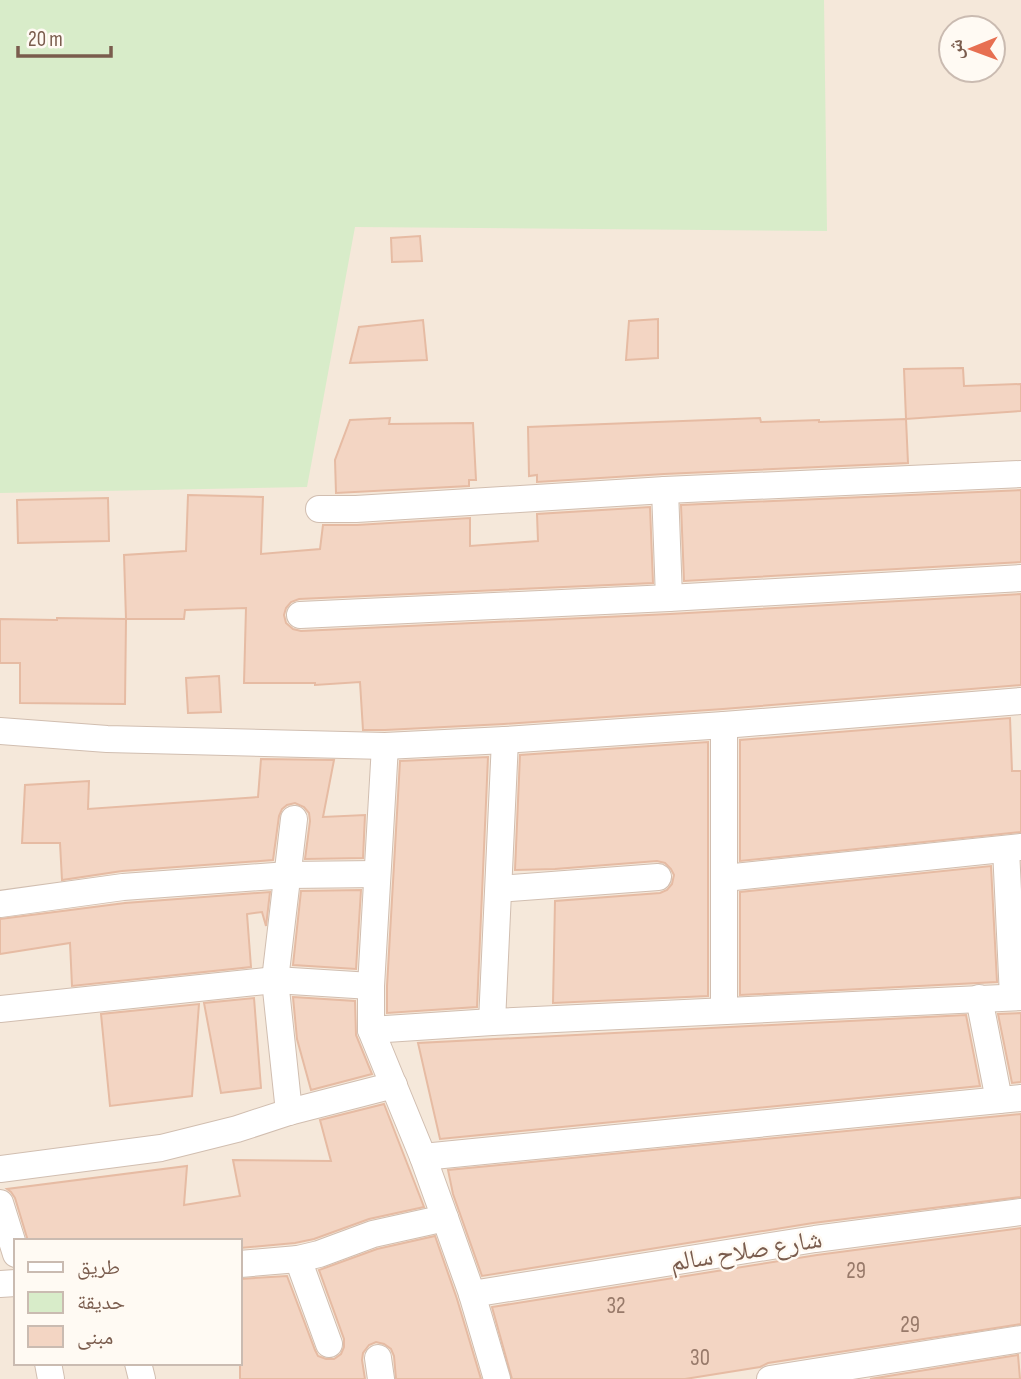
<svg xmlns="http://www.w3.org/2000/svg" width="1021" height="1379" font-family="'Sofia Sans Condensed','Noto Naskh Arabic',sans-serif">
<rect width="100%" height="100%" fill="#fdf6ec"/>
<path fill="#f5e8da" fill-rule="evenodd" d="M 0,0 L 1021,0 L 1021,1379 L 0,1379 ZM 951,28 L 993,28 L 993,70 L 951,70 ZM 16,1241 L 240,1241 L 240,1363 L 16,1363 Z"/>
<polygon fill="#d8ecc9" points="0,0 824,0 827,231 355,227 307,487 0,493"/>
<g fill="#f3d5c3" stroke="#e6bba3" stroke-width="2">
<polygon points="420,236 422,261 392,262 391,238"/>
<polygon points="658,319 658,358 626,360 629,321"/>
<polygon points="423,320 427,360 350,363 359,327"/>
<polygon points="963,368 964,386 1021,384 1021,411 906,419 904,369"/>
<polygon points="390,418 389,424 473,423 476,480 469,480 469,486 336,493 335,460 350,420"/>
<polygon points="760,418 761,422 819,420 819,422 906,419 908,463 664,474 537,482 537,475 529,476 528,427"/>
<polygon points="1021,490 1021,562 684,581 681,505"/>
<polygon points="188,495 263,497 261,554 320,549 323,525 357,525 470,518 470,546 538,541 537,514 650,507 653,583 299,599 291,602 286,608 284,615 286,623 293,629 301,631 670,614 1021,594 1021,685 723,709 504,724 385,730 363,730 360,682 315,685 315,683 244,683 246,608 185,610 184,619 126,619 124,555 186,551"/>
<polygon points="108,498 109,541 18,543 17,500"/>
<polygon points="57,618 126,619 125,704 20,703 20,663 0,663 0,619 57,620"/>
<polygon points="219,676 221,712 188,713 186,678"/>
<polygon points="1010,718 1012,771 1021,771 1021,832 740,861 740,740"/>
<polygon points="708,742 708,996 553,1003 555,901 660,893 667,890 672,884 674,875 671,869 665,863 657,861 555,869 515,870 520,755"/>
<polygon points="488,757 477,1007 387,1013 387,986 400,761"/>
<polygon points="261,759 334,760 323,817 365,815 363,858 305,859 310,821 309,813 304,807 295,803 287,805 282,809 279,816 273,860 122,871 62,880 60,843 22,843 25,785 89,781 88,809 258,797"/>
<polygon points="991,866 997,982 740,995 740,892"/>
<polygon points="361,890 356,969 293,965 301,891"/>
<polygon points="270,892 266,926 262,912 247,914 251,967 72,986 70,943 0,954 0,919 125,903"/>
<polygon points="293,997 355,1001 356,1035 372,1074 311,1090 297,1039"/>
<polygon points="254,998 261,1088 221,1093 204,1003"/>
<polygon points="199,1004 192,1096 110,1106 101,1014"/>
<polygon points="1021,1013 1021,1082 1012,1083 998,1014"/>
<polygon points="966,1015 980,1086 440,1139 418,1043"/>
<polygon points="384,1104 424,1207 369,1219 314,1239 295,1243 240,1248 240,1241 28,1241 15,1198 11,1192 7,1189 187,1166 184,1205 240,1196 233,1160 331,1161 320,1120"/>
<polygon points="1021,1114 1021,1197 813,1223 482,1276 453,1194 448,1170"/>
<polygon points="1021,1228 1021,1324 768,1363 760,1367 685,1379 512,1379 492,1307 817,1255"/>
<polygon points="435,1236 457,1299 481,1379 396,1379 394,1356 391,1349 384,1344 376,1342 369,1345 363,1353 362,1360 365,1379 240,1379 240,1279 287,1276 315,1350 318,1356 326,1359 334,1359 341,1354 344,1347 344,1339 319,1270 377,1249"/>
<polygon points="1018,1355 1020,1379 870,1379"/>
</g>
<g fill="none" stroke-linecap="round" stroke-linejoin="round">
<defs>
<g id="street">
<polyline points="665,490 669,598"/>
<polyline points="319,509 356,509 665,490 1021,474"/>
<polyline points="300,615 669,598 1021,578"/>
<polyline points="724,725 724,1011"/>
<polyline points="0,731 107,739 385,746 505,740 724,725 1021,701"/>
<polyline points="385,746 371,986 371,1030 423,1157 445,1218 472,1294 497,1379"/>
<polyline points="1006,849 1013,997"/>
<polyline points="725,878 1021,847"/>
<polyline points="499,889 658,877"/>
<polyline points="0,904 123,887 288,875 377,874"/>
<polyline points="979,998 999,1100"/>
<polyline points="0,1009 275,980 371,986"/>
<polyline points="492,1022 505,740"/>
<polyline points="371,1030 492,1022 1021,997"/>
<polyline points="289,1112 275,980 294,819"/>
<polyline points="423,1157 1021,1098"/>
<polyline points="0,1169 161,1148 237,1129 289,1112 394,1085"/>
<polyline points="0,1203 16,1254"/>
<polyline points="298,1259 329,1344"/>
<polyline points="240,1264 298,1259 319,1254 373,1234 445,1218"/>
<polyline points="0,1284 16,1283"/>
<polyline points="472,1294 815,1239 1021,1212"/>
<polyline points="378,1358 381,1379"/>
<polyline points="48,1363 51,1379"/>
<polyline points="138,1363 142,1379"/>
<polyline points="770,1379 1021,1339"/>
</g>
</defs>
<use href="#street" stroke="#d1beb0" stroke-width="28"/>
<use href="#street" stroke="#fff" stroke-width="26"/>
</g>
<g text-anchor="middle" stroke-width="5" stroke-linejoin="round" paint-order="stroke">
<g font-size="23" fill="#987a6a">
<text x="856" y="1278">29</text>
<text x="616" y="1313">32</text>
<text x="910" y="1332">29</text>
<text x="700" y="1365">30</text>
</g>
<g font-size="26" fill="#7a5c4d" stroke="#fffaf3">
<text transform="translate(746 1250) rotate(-9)" y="9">شارع صلاح سالم</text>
</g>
</g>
<rect x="14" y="1239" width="228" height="126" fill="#fffaf3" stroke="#cabbb1" stroke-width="2"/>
<rect x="28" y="1262" width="35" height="10" fill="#ffffff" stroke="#cabbb1" stroke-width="2"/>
<text x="77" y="1274" font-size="21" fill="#7a5c4d">طريق</text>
<rect x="28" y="1292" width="35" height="21" fill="#d8ecc9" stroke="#cabbb1" stroke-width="2"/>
<text x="77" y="1309" font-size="21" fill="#7a5c4d">حديقة</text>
<rect x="28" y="1326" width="35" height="21" fill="#f3d5c3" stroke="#cabbb1" stroke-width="2"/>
<text x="77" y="1344" font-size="21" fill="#7a5c4d">مبنى</text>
<g transform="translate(972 49) rotate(269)"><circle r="33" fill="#fffaf3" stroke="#cabbb1" stroke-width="2"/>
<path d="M0-5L12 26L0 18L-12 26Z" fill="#e76f51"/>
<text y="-10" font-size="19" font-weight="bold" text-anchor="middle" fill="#7a5c4d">ش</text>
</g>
<path d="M18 46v10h93v-10" fill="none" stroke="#7a5c4d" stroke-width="3.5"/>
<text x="28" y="46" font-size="21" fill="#7a5c4d" stroke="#fffaf3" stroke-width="5" paint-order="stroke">20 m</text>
</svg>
